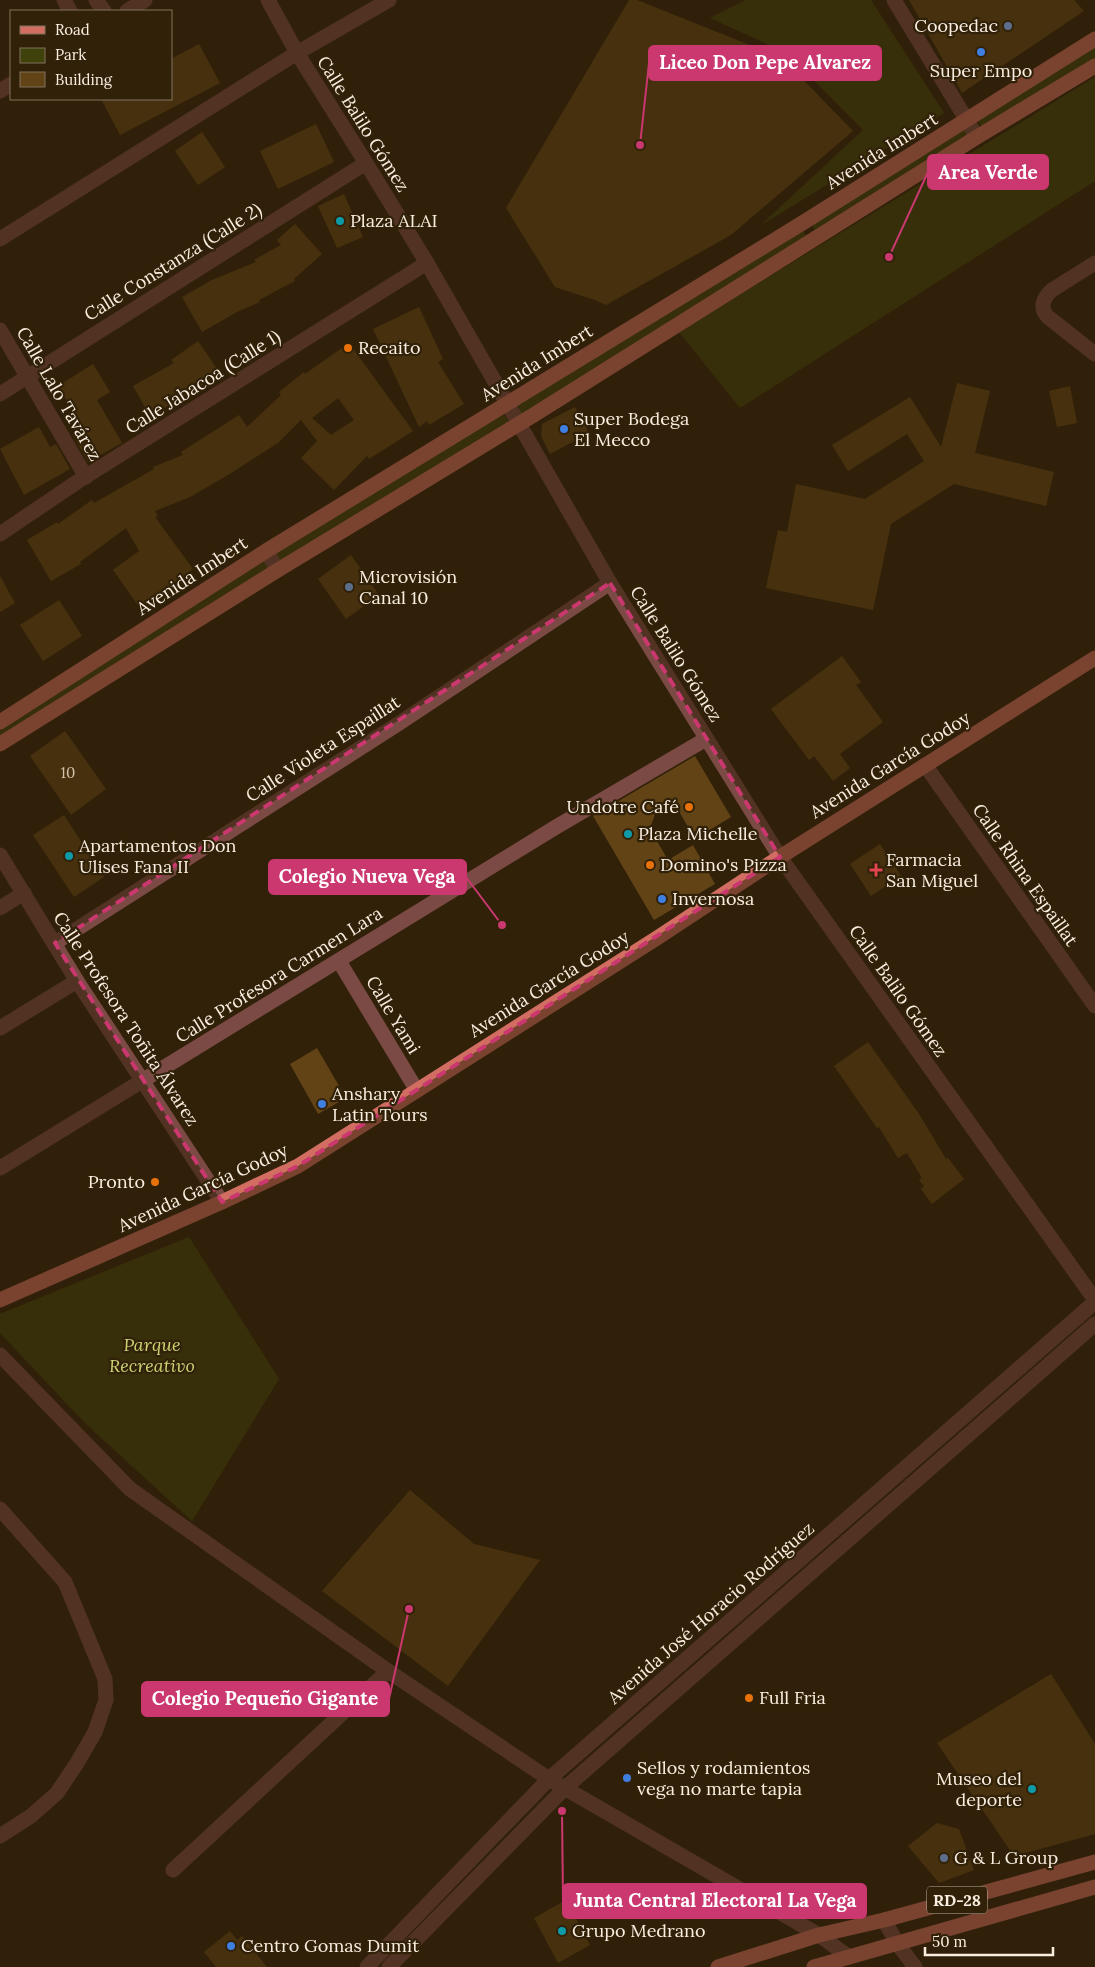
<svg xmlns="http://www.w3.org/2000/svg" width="1095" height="1967" font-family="Lora,serif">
<rect width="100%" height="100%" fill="#312109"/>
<g fill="#3f420a">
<polygon points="746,0 871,0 944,113 761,225 863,130 787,53 710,18"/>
<polygon points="1095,44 1095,59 982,127 977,120"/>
<polygon points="1095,77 1095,181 740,408 679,332"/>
<polygon points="964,127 971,138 816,231 811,224"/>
<polygon points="800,227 808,238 522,415 517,403"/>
<polygon points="501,411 509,422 280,562 273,551"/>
<polygon points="262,558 269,569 0,738 0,726"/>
<polygon points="189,1237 279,1379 192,1521 85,1423 0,1333 0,1314"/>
</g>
<g fill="#614315" fill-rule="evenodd">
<polygon points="629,0 637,0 782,58 853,131 731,235 606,305 595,300 555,287 506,208"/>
<polygon points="909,0 1074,0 1084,11 962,93"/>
<polygon points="199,44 220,83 120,135 101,99 171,99 171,59"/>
<polygon points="316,124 334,162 278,189 260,151"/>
<polygon points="202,132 225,167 198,185 175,151"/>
<polygon points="344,194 363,237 337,248 318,206"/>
<polygon points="295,224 322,254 294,279 295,281 259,300 260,302 237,312 202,332 182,297 212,280 256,262 254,260 281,245 277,240"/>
<polygon points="419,307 443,359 438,362 464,404 429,425 427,421 419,427 373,329"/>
<polygon points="198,341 220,373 191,393 150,416 133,386 174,363 171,360"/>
<path d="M 349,343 L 413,431 L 369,459 L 367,456 L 334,490 L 301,458 L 317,441 L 301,420 L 278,443 L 228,475 L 190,497 L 155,511 L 158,516 L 155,517 L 193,569 L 140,608 L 113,570 L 139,551 L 126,528 L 80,562 L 81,564 L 51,581 L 27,540 L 57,522 L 58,524 L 92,500 L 94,503 L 154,469 L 153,467 L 183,455 L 181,452 L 239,415 L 247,427 L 281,395 L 279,392 L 304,372 L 305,374 ZM 338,398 L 354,420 L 331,435 L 312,418 Z"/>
<polygon points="93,364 110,392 97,400 122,443 88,462 72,434 83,428 58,386"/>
<polygon points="957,383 990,391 975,453 1054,472 1046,506 954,484 891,524 873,610 766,588 778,530 787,532 796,484 865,499 924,461 907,434 848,471 832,445 910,397 941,447"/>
<polygon points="1070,386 1077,423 1057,427 1049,391"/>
<polygon points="575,407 589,433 550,454 541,436 542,424"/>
<polygon points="39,427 50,447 56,444 70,469 24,495 0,449"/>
<polygon points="351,555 379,595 346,619 318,579"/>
<polygon points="0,576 15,603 0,612"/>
<polygon points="59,600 82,636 43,661 20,625"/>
<polygon points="842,656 861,682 856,685 883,722 840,754 850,768 833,781 814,756 809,760 771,709"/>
<polygon points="65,731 106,789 71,815 30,756"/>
<polygon points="695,756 731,817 695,839 673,801 656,811 650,829 668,860 693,845 715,884 654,920 593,816"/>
<polygon points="64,815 104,877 74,897 33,835"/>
<polygon points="880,844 901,876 871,896 850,864"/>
<polygon points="868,1042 919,1114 946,1159 948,1158 964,1179 932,1204 921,1189 924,1186 919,1180 922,1178 907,1153 898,1158 879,1127 877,1128 834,1066"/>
<polygon points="317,1048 346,1098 318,1114 290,1064"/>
<polygon points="410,1490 474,1544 540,1560 448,1686 322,1591"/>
<polygon points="1051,1674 1095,1744 1095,1834 1014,1856 937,1743"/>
<polygon points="937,1823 959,1829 974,1870 939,1883 908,1846"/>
<polygon points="566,1900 590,1945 558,1963 534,1918"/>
<polygon points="230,1931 237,1940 242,1936 267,1967 216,1967 204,1952"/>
</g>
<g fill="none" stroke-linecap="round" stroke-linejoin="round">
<g stroke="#7b4a44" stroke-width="15">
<polyline points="64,0 70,11"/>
<polyline points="96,0 104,11"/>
<polyline points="268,0 297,53 366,163 427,263 610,583 780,857 1095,1300"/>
<polyline points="894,0 977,137"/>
<polyline points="127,11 145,0"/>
<polyline points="0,91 11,84"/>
<polyline points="0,239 297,53 389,0"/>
<path d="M 1095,263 L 1052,290 C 1043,298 1039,308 1048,317 L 1095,354"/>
<polyline points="0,330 86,477"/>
<polyline points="0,394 366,163"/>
<polyline points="0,534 80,480 427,263"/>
<polyline points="266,551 278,570"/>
<polyline points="925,765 1095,1006"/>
<polyline points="0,855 77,981 222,1202"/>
<polyline points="0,908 24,893"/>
<polyline points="55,943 398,724 610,583"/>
<polyline points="339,961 416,1089"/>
<polyline points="0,1028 77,981"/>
<polyline points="0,1168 556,827 706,739"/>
<polyline points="0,1355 130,1489 388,1671 549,1779 819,1935 849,1957"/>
<polyline points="0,1509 65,1582 105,1679 106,1700 95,1732 77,1763 57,1793 31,1816 0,1836"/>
<polyline points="173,1870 388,1671"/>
<polyline points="884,1920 897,1943 915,1967"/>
<polyline points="367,1967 549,1779 1095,1302"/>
<polyline points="389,1967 565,1788 1095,1324"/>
</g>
<g stroke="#d16d61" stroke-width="15">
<polyline points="0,722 266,551 804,222 1095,39"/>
<polyline points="0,744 278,570 532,416 977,137 1095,66"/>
<polyline points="0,1300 222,1202 298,1166 657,938 780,857 1095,658"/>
<polyline points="718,1967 819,1935 884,1920 1095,1862"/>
<polyline points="814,1967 1095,1887"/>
</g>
</g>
<path d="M0 0H1095V1967H0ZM 610,583 L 780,857 L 298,1166 L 222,1202 L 55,943 Z" fill="#312109" fill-opacity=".55" fill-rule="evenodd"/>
<path fill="none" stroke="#ca386f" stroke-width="4" stroke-dasharray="10 6" stroke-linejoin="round" d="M 610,583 L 780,857 L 298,1166 L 222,1202 L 55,943 Z"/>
<g fill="#5c6f8a" stroke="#312109" stroke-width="2">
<circle cx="1008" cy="26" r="5"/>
<circle cx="349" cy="587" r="5"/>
<circle cx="944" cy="1858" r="5"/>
</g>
<g fill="#3f7fe0" stroke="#312109" stroke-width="2">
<circle cx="981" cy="52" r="5"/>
<circle cx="564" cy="429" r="5"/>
<circle cx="662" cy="899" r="5"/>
<circle cx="322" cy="1104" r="5"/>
<circle cx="627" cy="1778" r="5"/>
<circle cx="231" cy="1946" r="5"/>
</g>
<g fill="#0f9aa8" stroke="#312109" stroke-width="2">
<circle cx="340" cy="221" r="5"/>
<circle cx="628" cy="834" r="5"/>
<circle cx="69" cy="856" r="5"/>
<circle cx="1032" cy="1789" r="5"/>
<circle cx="562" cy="1931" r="5"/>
</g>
<g fill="#e8710a" stroke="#312109" stroke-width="2">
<circle cx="348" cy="348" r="5"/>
<circle cx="689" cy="807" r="5"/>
<circle cx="650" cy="865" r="5"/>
<circle cx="155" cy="1182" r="5"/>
<circle cx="749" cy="1698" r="5"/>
</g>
<path fill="#e0444e" stroke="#312109" stroke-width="2" d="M873.5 862.5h5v5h5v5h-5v5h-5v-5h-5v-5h5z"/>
<g text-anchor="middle" stroke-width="4.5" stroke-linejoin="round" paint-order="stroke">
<g font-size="15" fill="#d3c3ad">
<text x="68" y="778">10</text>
</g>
<rect fill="#312109" stroke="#bdb0a0" stroke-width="1" x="927" y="1886.5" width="60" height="27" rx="4"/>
<g font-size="16" font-weight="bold" fill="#f9eee0">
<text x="957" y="1906">RD-28</text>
</g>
<g font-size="18" fill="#f9eee0" stroke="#312109" text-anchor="start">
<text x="998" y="32" text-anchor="end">Coopedac</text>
<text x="981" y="77" text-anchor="middle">Super Empo</text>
<text x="350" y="227">Plaza ALAI</text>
<text x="358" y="354">Recaito</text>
<text x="574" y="425">Super Bodega<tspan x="574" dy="21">El Mecco</tspan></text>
<text x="359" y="583">Microvisión<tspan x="359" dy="21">Canal 10</tspan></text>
<text x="679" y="813" text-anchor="end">Undotre Café</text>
<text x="638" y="840">Plaza Michelle</text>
<text x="79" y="852">Apartamentos Don<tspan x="79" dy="21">Ulises Fana II</tspan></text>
<text x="886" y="866">Farmacia<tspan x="886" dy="21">San Miguel</tspan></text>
<text x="660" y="871">Domino's Pizza</text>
<text x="672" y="905">Invernosa</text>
<text x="332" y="1100">Anshary<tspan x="332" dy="21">Latin Tours</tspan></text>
<text x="145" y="1188" text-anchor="end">Pronto</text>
<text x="759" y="1704">Full Fria</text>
<text x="637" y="1774">Sellos y rodamientos<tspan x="637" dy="21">vega no marte tapia</tspan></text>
<text x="1022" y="1785" text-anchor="end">Museo del<tspan x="1022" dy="21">deporte</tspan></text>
<text x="954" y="1864">G &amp; L Group</text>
<text x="572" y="1937">Grupo Medrano</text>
<text x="241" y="1952">Centro Gomas Dumit</text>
</g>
<g font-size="18" fill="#f9eee0" stroke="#312109">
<text transform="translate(363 124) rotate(58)" y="6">Calle Balilo Gómez</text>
<text transform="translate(882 151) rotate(-32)" y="6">Avenida Imbert</text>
<text transform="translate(173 262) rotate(-32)" y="6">Calle Constanza (Calle 2)</text>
<text transform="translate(537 363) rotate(-32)" y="6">Avenida Imbert</text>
<text transform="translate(203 382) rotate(-32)" y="6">Calle Jabacoa (Calle 1)</text>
<text transform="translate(59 394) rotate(60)" y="6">Calle Lalo Tavárez</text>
<text transform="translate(192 576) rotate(-33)" y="6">Avenida Imbert</text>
<text transform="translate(676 654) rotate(58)" y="6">Calle Balilo Gómez</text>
<text transform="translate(323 749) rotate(-33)" y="6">Calle Violeta Espaillat</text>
<text transform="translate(890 765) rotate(-32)" y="6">Avenida García Godoy</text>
<text transform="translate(1025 875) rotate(55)" y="6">Calle Rhina Espaillat</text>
<text transform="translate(279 975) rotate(-32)" y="6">Calle Profesora Carmen Lara</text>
<text transform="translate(549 984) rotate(-32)" y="6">Avenida García Godoy</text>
<text transform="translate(898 991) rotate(55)" y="6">Calle Balilo Gómez</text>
<text transform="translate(393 1015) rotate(59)" y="6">Calle Yami</text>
<text transform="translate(126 1019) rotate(57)" y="6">Calle Profesora Toñita Álvarez</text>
<text transform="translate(203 1188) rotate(-25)" y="6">Avenida García Godoy</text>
<text transform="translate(711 1613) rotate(-41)" y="6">Avenida José Horacio Rodríguez</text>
</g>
<g font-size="18" font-style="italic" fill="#cbd372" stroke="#312109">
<text x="152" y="1351">Parque<tspan x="152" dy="21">Recreativo</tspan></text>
</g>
</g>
<path fill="none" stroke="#ca386f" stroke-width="2" d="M640 145L649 63M889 257L928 172M502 925L466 877M409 1609L389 1699M562 1811L563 1901"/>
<g fill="#ca386f" stroke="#312109" stroke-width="2">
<circle cx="640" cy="145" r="5"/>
<circle cx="889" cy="257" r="5"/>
<circle cx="502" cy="925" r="5"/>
<circle cx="409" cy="1609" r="5"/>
<circle cx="562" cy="1811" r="5"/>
</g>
<g fill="#ca386f" stroke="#ca386f" stroke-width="2">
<rect x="649" y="46" width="232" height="34" rx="5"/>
<rect x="928" y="155" width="120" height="34" rx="5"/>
<rect x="269" y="860" width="197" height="34" rx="5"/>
<rect x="142" y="1682" width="247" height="34" rx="5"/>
<rect x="563" y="1884" width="303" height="34" rx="5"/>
</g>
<g font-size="19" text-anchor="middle" font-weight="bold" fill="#fff">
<text x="765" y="69">Liceo Don Pepe Alvarez</text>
<text x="988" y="179">Area Verde</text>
<text x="367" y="883">Colegio Nueva Vega</text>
<text x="265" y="1705">Colegio Pequeño Gigante</text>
<text x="715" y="1907">Junta Central Electoral La Vega</text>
</g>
<rect x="10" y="10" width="162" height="90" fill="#312109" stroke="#81735f"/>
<rect x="20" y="26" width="25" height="8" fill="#d16d61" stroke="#81735f"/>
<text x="55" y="35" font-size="15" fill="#f9eee0">Road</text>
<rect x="20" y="48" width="25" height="15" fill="#3f420a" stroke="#81735f"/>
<text x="55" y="60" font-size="15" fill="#f9eee0">Park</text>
<rect x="20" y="72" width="25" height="15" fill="#614315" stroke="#81735f"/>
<text x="55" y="85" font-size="15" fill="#f9eee0">Building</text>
<path d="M925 1947v8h128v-8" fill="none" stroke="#f9eee0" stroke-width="2.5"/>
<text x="932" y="1947" font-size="15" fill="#f9eee0" stroke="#312109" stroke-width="4" paint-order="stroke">50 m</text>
</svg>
